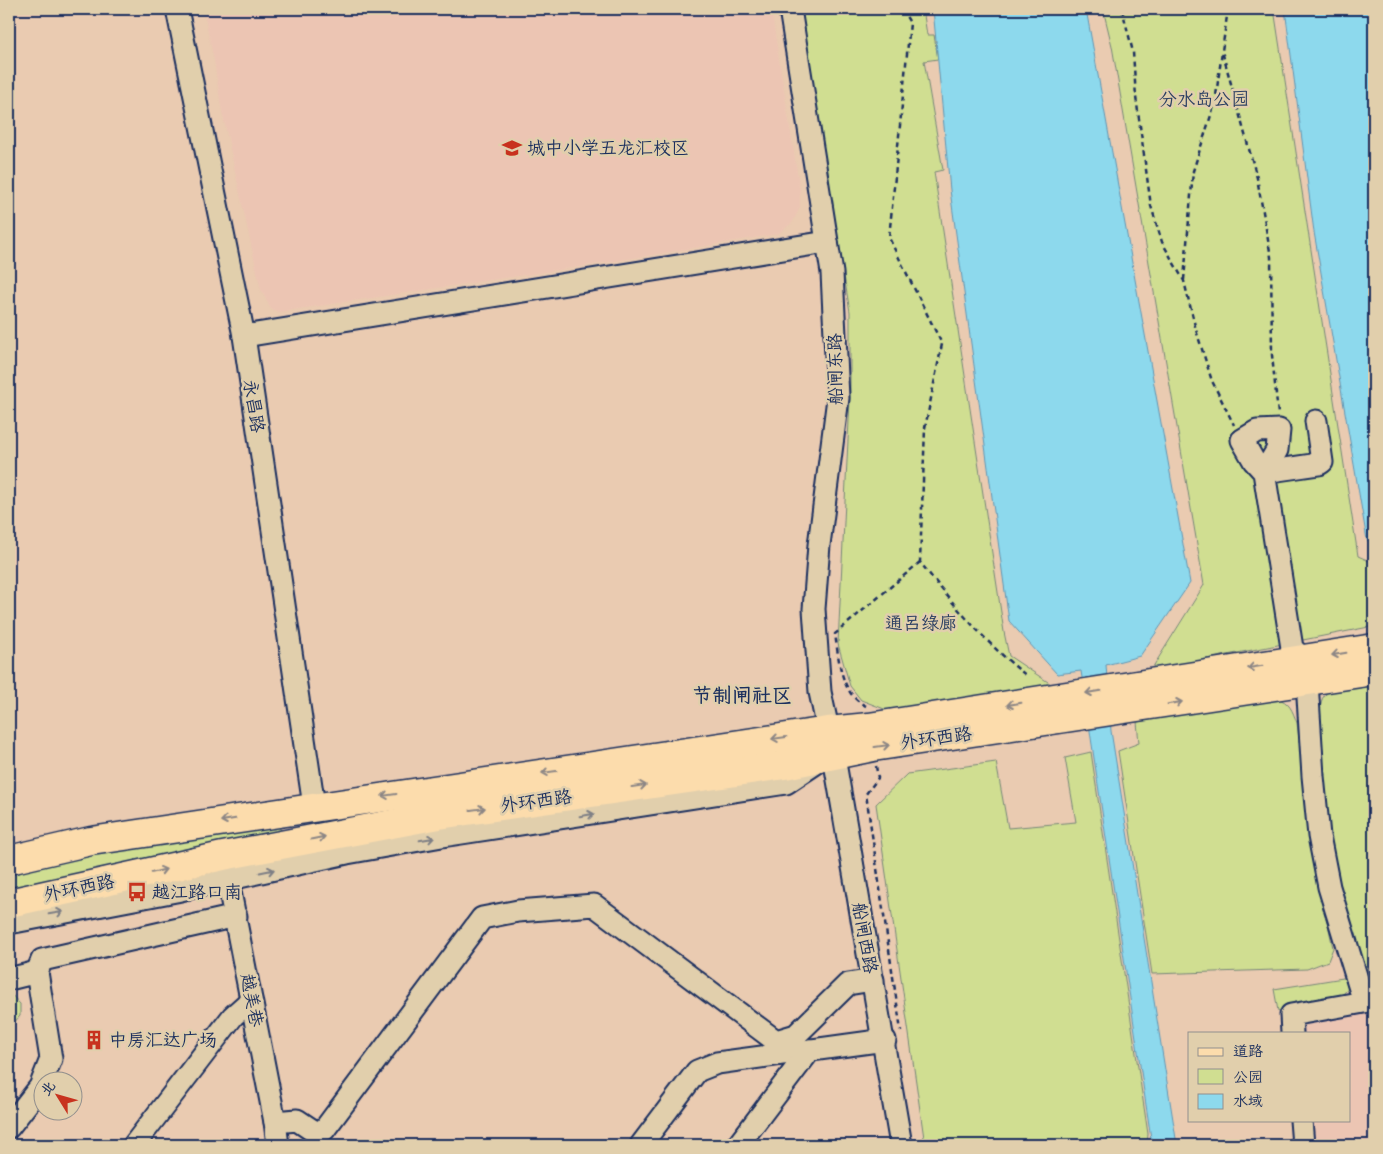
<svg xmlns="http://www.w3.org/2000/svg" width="1383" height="1154" font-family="'Comic Neue','LXGW WenKai TC',sans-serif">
<rect width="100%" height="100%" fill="#eacbb1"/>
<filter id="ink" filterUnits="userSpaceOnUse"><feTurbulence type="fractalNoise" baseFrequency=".02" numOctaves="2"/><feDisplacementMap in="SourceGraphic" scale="10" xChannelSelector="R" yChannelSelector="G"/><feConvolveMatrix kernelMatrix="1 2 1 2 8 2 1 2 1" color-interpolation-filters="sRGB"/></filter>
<g filter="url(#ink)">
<g fill="#ecc5b3">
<polygon points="203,9 771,9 800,190 800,207 793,222 778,234 598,264 279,312 271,309 261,290 221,107 214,60"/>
<polygon points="1374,1012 1374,1145 1312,1145 1309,1120 1349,1120 1349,1033 1299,1033 1301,1028 1313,1022"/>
</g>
<g fill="#d0de91" stroke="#768678">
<polygon points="800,9 923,9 927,35 934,35 938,59 924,61 943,170 934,172 1004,632 1009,656 1054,686 887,710 861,700 850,686 838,644 850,400 850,312"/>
<polygon points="1103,9 1274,9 1358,556 1374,563 1374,626 1151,670 1204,585 1112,46"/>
<path d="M 1374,683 L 1374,1007 C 1363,974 1349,940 1340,906 C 1333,877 1308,715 1324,696 C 1333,684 1360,685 1374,683 Z"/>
<path d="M 1276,698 C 1290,702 1292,710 1297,723 L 1313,854 L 1333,948 L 1328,961 L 1307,969 L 1152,974 L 1118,751 L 1139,743 L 1137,722 Z"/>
<polygon points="1091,752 1148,1134 1147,1145 925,1145 876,804 907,774 996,762 1008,828 1076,822 1065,758"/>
<polygon points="274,827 279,827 282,832 9,889 9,870 85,853"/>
<path d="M 1343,978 L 1348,978 L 1350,986 C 1335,1008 1302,1007 1278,1011 L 1274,989 Z"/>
<polygon points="9,992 20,1004 20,1016 9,1028"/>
</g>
<g fill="#8dd9ed" stroke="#5f95b4">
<polygon points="933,9 1086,9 1190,583 1140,656 1106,665 1111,731 1177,1145 1152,1145 1081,671 1057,674 1009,621 950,190"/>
<polygon points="1285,9 1374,9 1374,545 1367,540 1314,232"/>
</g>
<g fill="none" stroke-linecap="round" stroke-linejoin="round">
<defs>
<g id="minor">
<polyline points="177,9 244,336 314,806"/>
<polyline points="790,9 832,273 838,398 819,545 814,609 820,692 834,757 901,1145"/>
<polyline points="244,336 827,242"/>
<polyline points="225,866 275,1122 278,1145"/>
<polyline points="9,923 176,891 347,853 442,836 786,783 819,761"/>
<polyline points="37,972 42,960 236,916"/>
<polyline points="9,979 37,972 51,1059 40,1087 9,1127"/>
<polyline points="1292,1033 1291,1015 1364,1002 1329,887 1319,836 1313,776 1307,682 1303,659 1292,648 1264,472 1277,450 1279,430 1257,431 1242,440 1254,461 1264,472 1319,464 1322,462 1316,421"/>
<polyline points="1301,1120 1303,1145"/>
<polyline points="275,1122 297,1120 315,1132 324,1130 482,918 518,911 594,905 776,1041 796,1035 848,984 873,980"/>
<polyline points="134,1145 233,1016 251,1000"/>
<polyline points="641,1145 697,1071 717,1063 885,1040"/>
<polyline points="738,1145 810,1050"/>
</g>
<g id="major">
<polyline points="9,860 91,841 828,731 869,727 1374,648"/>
<polyline points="9,903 223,856 439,815 785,765 873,747 1374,671"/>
</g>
</defs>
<use href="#minor" stroke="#1b2f5e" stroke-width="25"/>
<use href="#major" stroke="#1b2f5e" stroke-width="31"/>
<g stroke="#1b2f5e" stroke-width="2.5" stroke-dasharray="5 4" stroke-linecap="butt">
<path d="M 902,9 L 910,23 L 889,238 L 942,344 L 925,428 L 920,562 C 953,604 985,643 1027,676"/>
<polyline points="1122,9 1133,52 1136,97 1151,206 1162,242 1184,281 1196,330 1212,381 1234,425"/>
<polyline points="1228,9 1222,51 1257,178 1271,257 1272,355 1278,414"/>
<polyline points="1184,280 1193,171 1215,103 1222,52"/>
<path d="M 866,706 C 840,694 839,659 835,634 L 920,562"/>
<polyline points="876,766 878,778 866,794 901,1031"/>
</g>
<use href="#minor" stroke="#e1cfac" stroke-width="21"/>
<use href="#major" stroke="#fcdcac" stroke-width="28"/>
</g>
<defs><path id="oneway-shaft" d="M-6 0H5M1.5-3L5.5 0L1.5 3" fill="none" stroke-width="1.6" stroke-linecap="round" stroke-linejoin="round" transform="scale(1.25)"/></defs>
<g stroke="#8c8685">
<use href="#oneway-shaft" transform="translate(1339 654) rotate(171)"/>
<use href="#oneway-shaft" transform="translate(1255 667) rotate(171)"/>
<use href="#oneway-shaft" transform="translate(1093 692) rotate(171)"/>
<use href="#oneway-shaft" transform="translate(1175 703) rotate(-9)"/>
<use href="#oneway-shaft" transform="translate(1014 704) rotate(171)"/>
<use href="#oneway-shaft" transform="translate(779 738) rotate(172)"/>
<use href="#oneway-shaft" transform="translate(882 746) rotate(-8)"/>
<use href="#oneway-shaft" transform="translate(549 772) rotate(172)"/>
<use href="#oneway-shaft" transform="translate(639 786) rotate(-8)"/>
<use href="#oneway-shaft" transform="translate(389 795) rotate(172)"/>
<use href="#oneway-shaft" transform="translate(478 809) rotate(-8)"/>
<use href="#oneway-shaft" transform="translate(228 820) rotate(171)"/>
<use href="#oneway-shaft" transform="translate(318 838) rotate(-11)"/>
<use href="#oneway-shaft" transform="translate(159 871) rotate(-13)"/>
</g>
<g stroke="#7e7f85">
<use href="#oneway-shaft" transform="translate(587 815) rotate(-9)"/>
<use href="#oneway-shaft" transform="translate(427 839) rotate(-10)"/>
<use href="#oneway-shaft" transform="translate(267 871) rotate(-12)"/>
<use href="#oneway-shaft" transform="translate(56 913) rotate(-10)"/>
</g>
</g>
<defs>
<symbol id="school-bare" viewBox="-9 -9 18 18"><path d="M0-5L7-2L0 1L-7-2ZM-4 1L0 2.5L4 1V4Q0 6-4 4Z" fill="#c8321e" stroke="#e1cfac" stroke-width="2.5" paint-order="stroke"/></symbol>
<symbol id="bus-bare" viewBox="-9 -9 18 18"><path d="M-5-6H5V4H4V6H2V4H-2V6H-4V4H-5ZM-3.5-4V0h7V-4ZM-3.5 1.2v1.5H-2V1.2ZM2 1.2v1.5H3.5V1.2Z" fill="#c8321e" stroke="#e1cfac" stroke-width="2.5" paint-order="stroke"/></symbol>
<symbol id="building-bare" viewBox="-9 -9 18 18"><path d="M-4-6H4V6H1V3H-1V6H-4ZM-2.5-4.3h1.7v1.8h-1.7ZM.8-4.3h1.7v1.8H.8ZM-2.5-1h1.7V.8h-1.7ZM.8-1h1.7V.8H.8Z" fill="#c8321e" stroke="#e1cfac" stroke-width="2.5" paint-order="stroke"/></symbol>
</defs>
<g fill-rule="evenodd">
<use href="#school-bare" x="498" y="134" width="28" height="28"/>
<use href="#bus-bare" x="123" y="878" width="28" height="28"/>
<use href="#building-bare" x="80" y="1026" width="28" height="28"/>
</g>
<g text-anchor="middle" stroke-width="5" stroke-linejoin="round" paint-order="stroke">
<g font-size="18" fill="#2d4063" stroke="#e1cfac">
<text x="1204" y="105">分水岛公园</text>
<text x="921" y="629">通吕绿廊</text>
</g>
<g font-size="18" fill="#1b2f5e" stroke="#e1cfac" text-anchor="start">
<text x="527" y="154">城中小学五龙汇校区</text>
<text x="152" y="898">越江路口南</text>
<text x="109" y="1046">中房汇达广场</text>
</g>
<g font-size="18" fill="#1b2f5e" stroke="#e1cfac">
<text transform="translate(835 369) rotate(-91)" y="6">船闸东路</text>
<text transform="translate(254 406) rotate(81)" y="6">永昌路</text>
<text transform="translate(936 738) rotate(-8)" y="6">外环西路</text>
<text transform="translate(536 801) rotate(-8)" y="6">外环西路</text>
<text transform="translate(79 888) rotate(-12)" y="6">外环西路</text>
<text transform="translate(865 938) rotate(80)" y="6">船闸西路</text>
<text transform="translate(252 1000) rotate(79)" y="6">越美巷</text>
</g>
<g font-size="20" font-weight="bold" fill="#1b2f5e" stroke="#e1cfac">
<text x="742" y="702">节制闸社区</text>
</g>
</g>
<rect width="1383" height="1154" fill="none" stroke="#e1cfac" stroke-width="30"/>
<rect x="15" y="15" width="1353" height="1124" fill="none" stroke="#1b2f5e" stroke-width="2" filter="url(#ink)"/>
<rect x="1188" y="1032" width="162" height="90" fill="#e1cfac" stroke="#928f8d"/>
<rect x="1198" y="1048" width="25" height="8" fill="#fcdcac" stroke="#928f8d"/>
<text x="1233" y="1056" font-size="15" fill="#1b2f5e">道路</text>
<rect x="1198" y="1069" width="25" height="15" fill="#d0de91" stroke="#928f8d"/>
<text x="1233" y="1082" font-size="15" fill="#1b2f5e">公园</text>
<rect x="1198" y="1094" width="25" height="15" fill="#8dd9ed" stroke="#928f8d"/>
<text x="1233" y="1106" font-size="15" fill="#1b2f5e">水域</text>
<g transform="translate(58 1096) rotate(307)"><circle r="24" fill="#e1cfac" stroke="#928f8d"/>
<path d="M0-4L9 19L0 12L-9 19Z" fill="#c8321e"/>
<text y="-8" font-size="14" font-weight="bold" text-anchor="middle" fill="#1b2f5e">北</text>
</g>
</svg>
